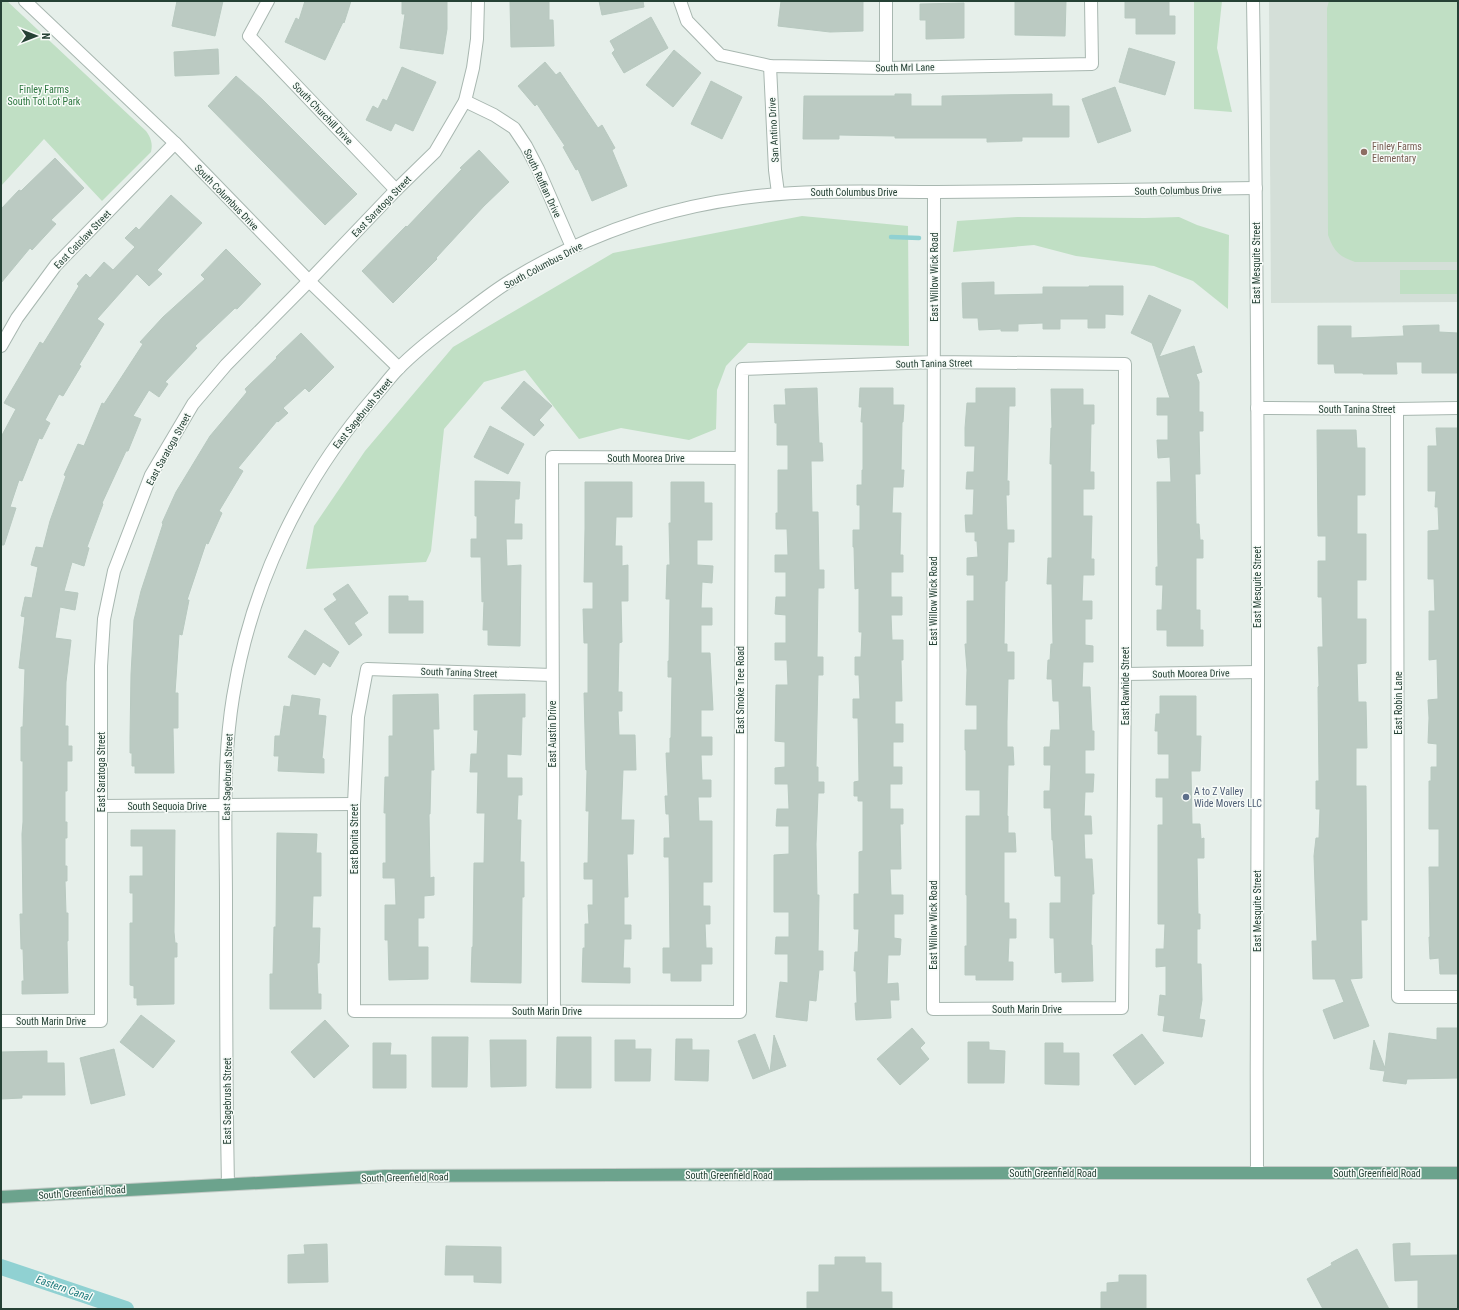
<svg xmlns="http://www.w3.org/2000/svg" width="1459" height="1310" font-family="'Roboto Condensed',sans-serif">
<rect width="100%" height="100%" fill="#e6efea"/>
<polygon fill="#d4dfd8" points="1269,1 1458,1 1458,302 1271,303"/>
<g fill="#c0dfc4">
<path d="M 1,1 L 7,1 L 146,131 C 151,138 153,144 151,152 L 102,201 L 44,139 L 1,186 Z"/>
<polygon points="1194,1 1222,1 1217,48 1232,112 1194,109"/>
<path d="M 1329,1 L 1458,1 L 1458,262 L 1355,262 C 1338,256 1334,251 1328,235 L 1327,8 Z"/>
<polygon points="802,216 908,226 909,346 748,343 726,366 717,390 716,429 689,440 621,428 579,439 525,370 484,382 444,429 431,551 426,562 306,569 314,526 365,451 453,347 613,253"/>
<polygon points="1017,217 1145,218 1179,217 1197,225 1229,235 1228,309 1193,281 1154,266 1076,256 1034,245 953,252 957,221"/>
<rect x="1400" y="270" width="58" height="24"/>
</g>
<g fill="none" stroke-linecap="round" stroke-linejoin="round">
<polyline stroke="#90d1d2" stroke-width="4.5" points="891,237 919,238"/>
<polyline stroke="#90d1d2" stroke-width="16" points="1,1267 126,1309"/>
</g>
<g fill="#bbcac2" stroke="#b8c9c0">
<polygon points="177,1 223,1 215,36 172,26"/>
<polygon points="305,1 351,1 344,23 343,22 325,60 285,42 296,18 299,20"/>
<polygon points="402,1 447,1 447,29 443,54 400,48 405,14 402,14"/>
<polygon points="510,1 549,1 549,20 553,20 554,46 511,47"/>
<polygon points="599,1 643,1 644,7 602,15"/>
<polygon points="781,1 863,1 863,31 830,32 778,26"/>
<polygon points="1015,1 1066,1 1065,36 1015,35"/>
<polygon points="1125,1 1169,1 1169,16 1175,16 1175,34 1136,34 1136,18 1125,18"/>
<polygon points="964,3 964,38 926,39 926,20 920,20 920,4"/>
<polygon points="651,17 668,48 624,73 612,53 615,50 610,41"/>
<polygon points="1129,48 1175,62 1165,95 1119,82"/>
<polygon points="218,49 219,74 175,76 174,52"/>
<polygon points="674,50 701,73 673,107 646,85"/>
<polygon points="545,62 556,75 560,72 598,128 602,125 615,148 612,150 627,186 592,201 578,169 576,170 563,147 565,146 537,104 535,106 518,86"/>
<polygon points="402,67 436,82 413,131 395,123 391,131 366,120 373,106 378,109 383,99 387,101"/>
<polygon points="236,76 262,99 357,194 325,225 208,106"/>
<polygon points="711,81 742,97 722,139 691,124"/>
<polygon points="1115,87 1131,131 1098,143 1082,99"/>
<polygon points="895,94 911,94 911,106 942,106 942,96 1052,94 1052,106 1069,106 1069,137 1022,137 1022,141 987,142 987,138 895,138 895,136 839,135 839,139 803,139 804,96 895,96"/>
<polygon points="479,150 509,182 484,206 436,258 437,259 393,303 362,271 406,226 407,227 462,169 460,168"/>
<polygon points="55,158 84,188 51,220 56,224 32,250 30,248 1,283 1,209 19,190 21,191"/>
<polygon points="171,195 202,223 157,270 162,274 149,286 137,274 97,319 104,324 79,365 81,366 63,396 59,394 45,420 50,423 42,439 39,438 22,481 19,480 10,507 16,508 4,545 1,545 1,437 16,409 4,403 40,342 43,344 79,286 77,284 86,274 90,278 104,262 113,270 135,247 125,238 136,227 139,230"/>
<polygon points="226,249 261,284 237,309 235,308 195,346 197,348 165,382 168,384 159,397 149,390 133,416 141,419 128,451 126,451 102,503 103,504 87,547 89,548 84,566 72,562 64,591 78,593 75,610 60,607 55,638 71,640 66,682 65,726 68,726 68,746 72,746 72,761 67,761 67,791 65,791 65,822 67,822 67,838 65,838 65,866 67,866 67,881 65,881 66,913 68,913 68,941 67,941 68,993 22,994 22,981 24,981 23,949 21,949 20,914 23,914 22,834 23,822 23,761 21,761 21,727 23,727 25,669 19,668 25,617 21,616 25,597 32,598 38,567 31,565 36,547 43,548 50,521 66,476 64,475 78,444 84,446 102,403 104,404 143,344 140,342 163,317 205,279 201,275"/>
<polygon points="994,282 994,295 1043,294 1043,287 1089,287 1089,286 1123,286 1123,315 1105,314 1105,328 1088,328 1088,319 1060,319 1060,329 1043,329 1043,323 1018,324 1018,331 1001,331 1001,329 979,330 978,318 963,318 962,283"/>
<polygon points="1149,295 1181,310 1159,357 1194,346 1202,372 1196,374 1199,382 1199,412 1203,412 1203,431 1199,431 1200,474 1195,474 1196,524 1199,524 1200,540 1203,540 1203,558 1196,558 1196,610 1200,610 1200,630 1203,630 1203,646 1167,646 1167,630 1157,630 1157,610 1162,610 1163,585 1156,585 1156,567 1158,567 1157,482 1171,482 1170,457 1158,458 1157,440 1168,440 1168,415 1157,415 1157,398 1170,398 1152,343 1131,333"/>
<polygon points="1439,325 1439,332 1458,333 1458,373 1422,373 1422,362 1396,362 1397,374 1363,374 1363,373 1335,373 1334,364 1318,364 1318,326 1351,326 1351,338 1404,336 1403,326"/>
<polygon points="301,333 334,367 309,392 305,388 283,408 288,413 278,422 277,421 238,468 243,471 219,511 222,513 208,544 206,543 187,600 189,600 182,635 179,634 175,693 178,693 178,728 173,728 174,773 135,773 135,766 132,766 132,753 130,753 130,738 131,674 134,620 141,591 163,524 162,523 176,492 210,436 247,392 245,389 277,358 276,357"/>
<polygon points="524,381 552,406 539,420 544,425 534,436 501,408"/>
<polygon points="817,388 819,443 822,443 823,461 811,461 812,512 818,512 819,570 824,570 824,588 818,588 817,657 823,657 823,675 818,675 816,767 818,767 818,782 824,782 824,793 818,793 816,844 817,895 819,895 818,951 823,951 823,970 819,970 816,1001 809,1000 807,1021 776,1017 780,982 788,983 788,954 775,954 776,937 789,937 789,912 774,912 774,855 789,854 789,826 776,826 777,809 789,809 788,784 775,784 775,768 785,767 785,742 775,741 776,685 788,685 787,660 775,660 775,643 786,643 786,615 775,614 776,597 786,597 786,572 775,572 775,555 788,555 787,529 776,529 776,513 778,513 778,470 788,470 788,445 777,445 777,423 775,423 774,405 786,405 785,389"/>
<polygon points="860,388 893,388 893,405 904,405 903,422 902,422 901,470 904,470 903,487 893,487 892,513 901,513 900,555 903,555 903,572 891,572 891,597 902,597 902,615 891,615 892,640 903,640 903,660 901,660 902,701 895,701 895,724 903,724 903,742 893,742 893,767 902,767 902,784 890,784 890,809 903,809 903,824 900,824 901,869 890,869 891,895 903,895 903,914 894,914 894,938 901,939 900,955 888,955 887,984 898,983 899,1000 890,1000 891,1018 856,1020 855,1003 857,1003 856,971 854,971 855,952 858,952 859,929 854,929 854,894 859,894 859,852 863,851 863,801 858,801 858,796 854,796 854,782 859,781 858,718 853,718 853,699 860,699 859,675 855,675 855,657 861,657 862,632 859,632 859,588 855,589 854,547 853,547 853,530 860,530 860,505 857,505 857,485 862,485 862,470 863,470 863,422 861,422 862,407 859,407"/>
<polygon points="976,388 1015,388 1015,406 1009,406 1007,481 1009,481 1009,495 1006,495 1007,530 1014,530 1014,542 1008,542 1007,581 1005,581 1004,644 1007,644 1007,652 1014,652 1014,679 1008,679 1007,721 1007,747 1013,747 1014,765 1008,765 1007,816 1008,816 1008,833 1015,833 1016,852 1004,852 1004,903 1009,903 1009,919 1016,919 1016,938 1009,938 1008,962 1013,962 1013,980 976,980 976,975 965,975 965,946 967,946 967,895 966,895 966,816 980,816 980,790 966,790 966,750 965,750 965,730 977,730 977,705 966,705 967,670 965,644 967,644 967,601 974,601 974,575 967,575 967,558 978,557 977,541 975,541 975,532 966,532 965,515 973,515 974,489 966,489 967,472 974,472 975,446 965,446 965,428 967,403 976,403"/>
<polygon points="1051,389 1083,389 1083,405 1094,405 1094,424 1091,424 1090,472 1094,472 1094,489 1083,489 1083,516 1092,516 1091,559 1094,559 1094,575 1083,575 1082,601 1092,601 1092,619 1085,619 1085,645 1093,646 1093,662 1083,662 1082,687 1090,687 1092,731 1094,731 1094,750 1085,750 1085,774 1094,774 1093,792 1085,792 1084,816 1091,816 1092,834 1084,834 1085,859 1092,859 1094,894 1092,894 1091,945 1092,945 1093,981 1062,982 1062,972 1055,973 1054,938 1050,938 1050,903 1061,903 1061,876 1055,876 1053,840 1052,840 1051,808 1044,808 1044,791 1050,791 1051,765 1044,765 1044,747 1050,747 1051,730 1060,730 1059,701 1053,701 1052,679 1047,679 1048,660 1050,660 1051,644 1053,644 1052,584 1047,584 1048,558 1052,558 1052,464 1050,464 1051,428 1052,428"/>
<polygon points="490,426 524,444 508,474 474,457"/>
<polygon points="1436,428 1458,428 1458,974 1440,974 1439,958 1430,959 1429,937 1430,937 1429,867 1439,867 1439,829 1429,829 1429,781 1431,781 1431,767 1437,767 1437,744 1428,743 1429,718 1428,700 1438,699 1437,659 1429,660 1429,611 1435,611 1434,579 1428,579 1428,531 1439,530 1438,507 1435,507 1436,491 1428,491 1428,446 1437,446"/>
<polygon points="1317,430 1356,430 1357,448 1365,448 1365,495 1357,495 1357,534 1366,534 1366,580 1357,580 1357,619 1366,619 1366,663 1357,664 1358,702 1366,702 1367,748 1356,748 1356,786 1366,786 1367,920 1361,920 1362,978 1350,979 1369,1026 1334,1039 1323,1010 1344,1002 1335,979 1313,979 1312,941 1317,941 1314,856 1316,838 1319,838 1320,809 1316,809 1316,781 1319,781 1318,687 1319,686 1318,647 1323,647 1322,597 1318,597 1318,561 1326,561 1326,536 1318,536"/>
<polygon points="475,481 520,482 519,499 515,499 514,524 522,524 522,539 506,539 507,566 521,565 520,646 488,645 488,630 483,630 484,601 482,602 481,557 471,557 471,539 477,539 477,516 475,516"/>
<polygon points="585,482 632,482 632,517 616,517 615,546 622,546 622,566 628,565 628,601 621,601 622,642 619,643 618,692 622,692 622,711 618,711 619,735 635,735 636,770 623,770 621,820 634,820 633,854 627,854 628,897 624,897 624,925 631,925 631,939 624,939 623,968 630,968 630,983 582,982 583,948 585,948 585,924 589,924 588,905 593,905 593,879 584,879 584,863 588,863 589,811 586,811 587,770 586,770 584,693 588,693 588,643 584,643 583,609 593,609 593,582 584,582 585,529"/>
<polygon points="671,482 704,482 704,503 712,503 712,540 697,540 697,565 713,566 712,583 702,582 701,608 712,608 712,625 701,625 701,653 710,653 713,710 701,710 701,737 712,737 712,755 701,755 702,780 711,780 711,797 698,797 699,821 712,821 712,882 703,882 703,906 710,906 710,924 705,924 706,948 712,948 712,964 701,964 701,981 671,981 671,973 663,973 663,948 670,948 669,857 664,857 664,838 670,838 669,814 666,814 665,796 668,796 666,753 670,753 670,738 671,738 672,677 668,677 668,661 669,661 670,599 666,599 667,565 670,565 669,523 671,523"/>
<polygon points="348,584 368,613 354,623 362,635 349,645 324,609 337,600 333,594"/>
<polygon points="389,596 408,596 408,601 423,601 423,633 389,633"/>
<polygon points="305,630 339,652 330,667 323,662 315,675 288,657"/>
<polygon points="438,694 439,729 433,729 434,770 431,770 430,814 429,814 430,878 434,877 434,895 424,896 424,918 418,918 418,947 428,947 428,979 389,980 388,940 385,940 385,905 396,905 395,878 383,878 383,863 386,863 386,813 384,813 385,777 389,777 389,736 393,736 393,695"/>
<polygon points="525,694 525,717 522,717 521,755 507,754 507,778 522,778 522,795 518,795 517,820 521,820 520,862 524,862 524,897 522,897 521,983 471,982 472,947 473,947 474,863 484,863 485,813 477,813 478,772 470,772 471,754 477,754 478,730 474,730 474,695"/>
<polygon points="292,695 320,699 318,715 326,716 322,758 324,759 324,773 278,771 279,756 274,756 275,736 280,736 284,706 290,707"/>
<polygon points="1160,696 1196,696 1196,736 1201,736 1200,771 1191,771 1192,824 1200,824 1201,839 1204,838 1204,858 1197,858 1198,914 1200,914 1200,929 1197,929 1197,964 1201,964 1202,1000 1199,1019 1205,1020 1202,1037 1163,1031 1165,1016 1158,1015 1160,995 1166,996 1166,966 1156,967 1156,949 1164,949 1165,924 1158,924 1158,825 1163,825 1163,797 1156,797 1156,779 1169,779 1169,754 1158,754 1158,731 1155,731 1156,714 1160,714"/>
<polygon points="131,830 175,830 174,932 175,943 177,943 177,957 174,957 174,1004 137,1005 137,998 134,998 134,986 130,985 130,923 133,923 133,893 130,893 130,876 143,876 143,846 131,846"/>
<polygon points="277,833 317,834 316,853 321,853 321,896 313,896 312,928 320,928 319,963 317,963 318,994 321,994 321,1009 270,1009 270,974 273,974 274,927 276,927"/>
<polygon points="141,1015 175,1041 153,1068 120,1042"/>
<polygon points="325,1020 349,1046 314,1078 291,1052"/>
<polygon points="912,1028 925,1043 920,1048 929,1059 900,1085 877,1059"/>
<polygon points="1437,1028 1458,1028 1458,1078 1407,1079 1406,1084 1383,1081 1385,1071 1370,1069 1374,1040 1385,1068 1389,1033 1437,1040"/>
<polygon points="755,1034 770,1072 753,1079 738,1041"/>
<polygon points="1142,1034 1164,1063 1135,1085 1113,1055"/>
<polygon points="774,1035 786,1066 770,1072"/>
<polygon points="432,1037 468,1037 467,1087 432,1087"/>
<polygon points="557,1037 591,1037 591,1088 556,1088"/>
<polygon points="676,1039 692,1039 692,1050 709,1050 708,1081 675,1080"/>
<polygon points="490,1040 526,1040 526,1086 491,1087"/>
<polygon points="615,1040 635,1040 635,1049 651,1049 650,1081 615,1081"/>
<polygon points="968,1042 989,1042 989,1050 1005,1051 1004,1083 968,1083"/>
<polygon points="373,1043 391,1043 390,1055 406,1055 406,1088 373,1088"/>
<polygon points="1045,1043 1063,1043 1063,1053 1079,1053 1079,1085 1045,1084"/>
<polygon points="114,1049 125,1095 91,1104 80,1058"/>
<polygon points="47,1051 47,1063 64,1063 65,1095 22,1095 22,1098 1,1099 1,1052"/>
<polygon points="1410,1243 1410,1256 1458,1255 1458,1309 1418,1309 1418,1280 1395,1281 1393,1244"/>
<polygon points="327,1244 328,1282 288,1283 288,1255 305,1254 304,1245"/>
<polygon points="446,1246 501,1247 501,1283 474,1282 474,1275 445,1275"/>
<polygon points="1357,1249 1389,1309 1323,1309 1307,1279 1332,1265 1331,1263"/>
<polygon points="835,1257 865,1257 865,1263 881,1263 881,1292 892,1292 892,1309 807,1309 807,1292 819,1292 819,1265 835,1265"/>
<polygon points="1119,1275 1146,1275 1146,1309 1101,1309 1101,1292 1107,1292 1107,1283 1119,1282"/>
</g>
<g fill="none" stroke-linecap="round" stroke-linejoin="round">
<defs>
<g id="minor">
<polyline points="25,1 175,143 309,281 399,368"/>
<polyline points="268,1 249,36 396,190"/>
<polyline points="680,1 687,21 720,55 770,66 886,68 1092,64 1091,1"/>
<path d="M 1253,1 C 1257,225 1258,449 1258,672 C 1258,839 1256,1006 1257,1173"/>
<polyline points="770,66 775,170 778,193"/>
<polyline points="886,68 886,1"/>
<polyline points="465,101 494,115 514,128 526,146 538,169 572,247"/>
<polyline points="1,346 17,318 56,265 175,143"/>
<polyline points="1257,408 1397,409 1458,408"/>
<polyline points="1397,409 1398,997 1458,997"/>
<polyline points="1125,674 1258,672"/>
<polyline points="552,675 367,669 358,717 354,804 354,1011 740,1012 742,369 934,362 1125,364 1125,674 1122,1008 933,1009 934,192"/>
<polyline points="101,806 354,804"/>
<polyline points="554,1011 552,457 741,458"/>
<polyline points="1,1021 101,1021 101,666 104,619 114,571 151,475 193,404 226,365 309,281 396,190 435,152 465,101 473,68 477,39 478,1"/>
<path d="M 228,1184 C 226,1090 226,995 226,900 C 226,833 222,764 233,697 C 251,585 301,481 375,396 C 383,387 390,377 398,369 C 416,350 439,333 459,318 C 476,305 492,292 510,281 C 580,238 660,209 742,198 C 807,189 872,192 937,192 C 1043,191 1150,190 1256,188"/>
</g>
<polyline id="major" points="1,1197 385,1176 1019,1173 1458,1173"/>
</defs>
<use href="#minor" stroke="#a8b7b0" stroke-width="14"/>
<use href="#major" stroke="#c2cac6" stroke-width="14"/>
<use href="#minor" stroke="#fff" stroke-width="12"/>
<use href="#major" stroke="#6ca38d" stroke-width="12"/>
</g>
<circle fill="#8d6e63" stroke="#f7fbf8" stroke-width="1.5" cx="1364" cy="152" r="4"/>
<circle fill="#5c6f8a" stroke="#f7fbf8" stroke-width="1.5" cx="1186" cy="797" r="4"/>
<g text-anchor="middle" stroke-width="3" stroke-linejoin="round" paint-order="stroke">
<g font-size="10" fill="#254135" stroke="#f7fbf8">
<text transform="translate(905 67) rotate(-1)" y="4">South Mrl Lane</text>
<text transform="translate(323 113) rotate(46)" y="4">South Churchill Drive</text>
<text transform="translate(773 130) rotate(-93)" y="4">San Antino Drive</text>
<text transform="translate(543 183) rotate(65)" y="4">South Ruffian Drive</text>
<text transform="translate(1178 190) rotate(-1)" y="4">South Columbus Drive</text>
<text x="854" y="196">South Columbus Drive</text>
<text transform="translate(227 197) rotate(46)" y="4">South Columbus Drive</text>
<text transform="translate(381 206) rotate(-46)" y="4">East Saratoga Street</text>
<text transform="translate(82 239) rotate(-46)" y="4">East Catclaw Street</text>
<text transform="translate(1256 263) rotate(-90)" y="4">East Mesquite Street</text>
<text transform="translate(543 265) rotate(-28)" y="4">South Columbus Drive</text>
<text transform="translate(934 277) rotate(-90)" y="4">East Willow Wick Road</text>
<text transform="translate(934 363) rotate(-1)" y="4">South Tanina Street</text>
<text x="1357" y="413">South Tanina Street</text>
<text transform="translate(362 413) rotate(-51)" y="4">East Sagebrush Street</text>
<text transform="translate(168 449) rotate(-61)" y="4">East Saratoga Street</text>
<text x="646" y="462">South Moorea Drive</text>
<text transform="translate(1257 587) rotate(-90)" y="4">East Mesquite Street</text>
<text transform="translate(933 601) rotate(-90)" y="4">East Willow Wick Road</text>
<text transform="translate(459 672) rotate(2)" y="4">South Tanina Street</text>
<text transform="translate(1191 673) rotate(-1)" y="4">South Moorea Drive</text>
<text transform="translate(1125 686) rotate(-90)" y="4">East Rawhide Street</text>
<text transform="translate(740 690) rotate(-90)" y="4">East Smoke Tree Road</text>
<text transform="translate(1398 703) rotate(-90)" y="4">East Robin Lane</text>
<text transform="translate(552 734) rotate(-90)" y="4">East Austin Drive</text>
<text transform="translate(101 772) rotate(-90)" y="4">East Saratoga Street</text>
<text transform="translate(227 777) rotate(-88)" y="4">East Sagebrush Street</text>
<text x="167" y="810">South Sequoia Drive</text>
<text transform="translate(354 839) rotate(-90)" y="4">East Bonita Street</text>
<text transform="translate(1257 911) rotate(-90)" y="4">East Mesquite Street</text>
<text transform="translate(933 925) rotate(-90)" y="4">East Willow Wick Road</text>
<text x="1027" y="1013">South Marin Drive</text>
<text x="547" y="1015">South Marin Drive</text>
<text x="51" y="1025">South Marin Drive</text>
<text transform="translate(227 1101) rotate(-90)" y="4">East Sagebrush Street</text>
<text x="1053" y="1177">South Greenfield Road</text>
<text x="1377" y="1177">South Greenfield Road</text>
<text x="729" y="1179">South Greenfield Road</text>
<text transform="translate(405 1177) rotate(-1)" y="4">South Greenfield Road</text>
<text transform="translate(82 1192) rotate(-4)" y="4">South Greenfield Road</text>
</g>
<g font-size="10" fill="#2f7841" stroke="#f7fbf8">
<text x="44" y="93">Finley Farms<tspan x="44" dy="12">South Tot Lot Park</tspan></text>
</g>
<g font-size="10" fill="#785e54" stroke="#f7fbf8" text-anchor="start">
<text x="1372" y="150">Finley Farms<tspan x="1372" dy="12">Elementary</tspan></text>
</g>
<g font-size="10" fill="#4e5e75" stroke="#f7fbf8" text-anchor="start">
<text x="1194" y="795">A to Z Valley<tspan x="1194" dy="12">Wide Movers LLC</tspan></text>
</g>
<g font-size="11" font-style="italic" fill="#1f7b7d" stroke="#f7fbf8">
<text transform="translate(64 1288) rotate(19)" y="4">Eastern Canal</text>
</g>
</g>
<rect width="1459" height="1310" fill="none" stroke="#254135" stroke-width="4"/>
<g transform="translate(36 36) rotate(90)" stroke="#f7fbf8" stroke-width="3" paint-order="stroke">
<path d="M0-3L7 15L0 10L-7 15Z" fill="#254135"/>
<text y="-6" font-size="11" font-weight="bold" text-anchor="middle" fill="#254135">N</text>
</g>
</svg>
